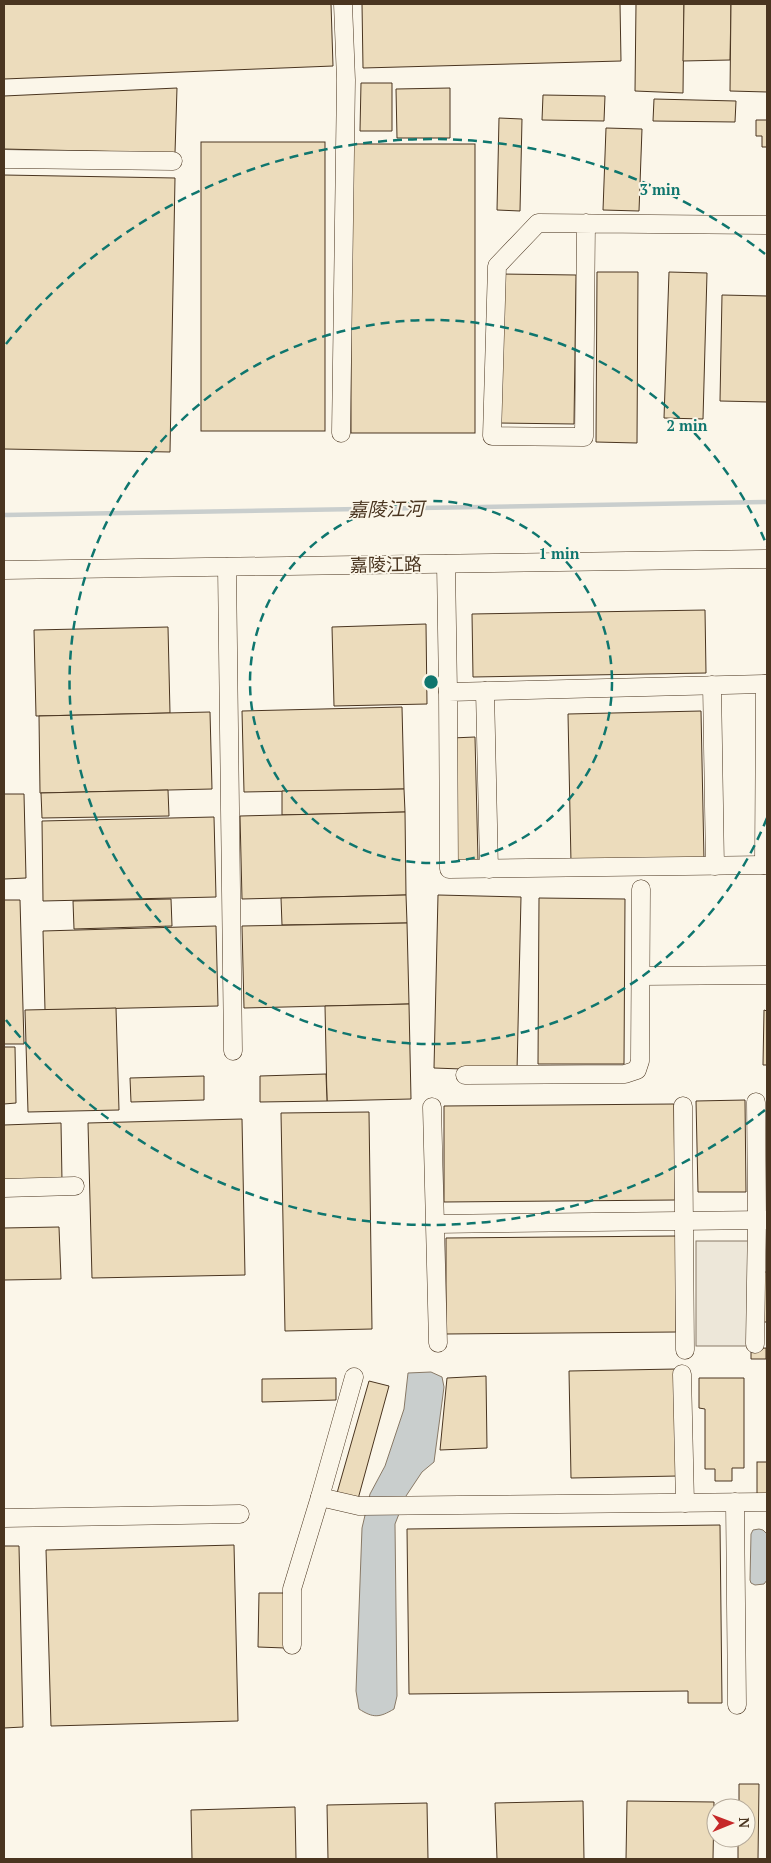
<svg xmlns="http://www.w3.org/2000/svg" width="771" height="1863" font-family="'PT Serif','Noto Sans SC',serif">
<rect width="100%" height="100%" fill="#fbf6e9"/>
<rect fill="#ede7d9" stroke="#887966" x="696" y="1241" width="55" height="105"/>
<g fill="#c9cecd" stroke="#887966">
<path d="M 431,1372 L 442,1377 L 444,1387 L 434,1462 L 422,1472 L 406,1496 L 395,1524 L 397,1696 L 394,1709 C 379,1718 373,1718 359,1709 L 356,1691 L 362,1528 L 370,1494 L 385,1466 L 404,1409 L 408,1373 Z"/>
<polygon points="759,1529 763,1530 767,1534 767,1580 764,1584 755,1585 751,1583 750,1580 751,1534 753,1530"/>
</g>
<g fill="none" stroke-linecap="round" stroke-linejoin="round">
<polyline stroke="#c9cecd" stroke-width="4.5" points="4,515 767,502"/>
</g>
<g fill="#ecdcbc" stroke="#4a3520">
<polygon points="4,4 331,4 333,66 4,79"/>
<polygon points="362,4 620,4 621,61 363,68"/>
<polygon points="636,4 684,4 683,93 635,91"/>
<polygon points="684,4 731,4 730,60 683,61"/>
<polygon points="731,4 767,4 767,92 730,91"/>
<polygon points="361,83 392,83 392,131 360,131"/>
<polygon points="177,88 175,153 4,149 4,96"/>
<polygon points="450,88 450,138 397,138 396,89"/>
<polygon points="543,95 605,96 604,121 542,120"/>
<polygon points="654,99 736,101 735,122 653,121"/>
<polygon points="499,118 522,119 520,211 497,210"/>
<polygon points="756,120 767,120 767,147 762,147 762,136 756,136"/>
<polygon points="606,128 642,129 639,211 603,210"/>
<rect x="201" y="142" width="124" height="289"/>
<rect x="351" y="144" width="124" height="289"/>
<polygon points="4,175 175,178 170,452 4,449"/>
<polygon points="597,272 638,272 637,443 596,442"/>
<polygon points="669,272 707,273 703,419 664,418"/>
<polygon points="500,274 576,275 574,424 498,423"/>
<polygon points="722,295 767,296 767,402 720,401"/>
<polygon points="705,610 706,673 473,677 472,614"/>
<polygon points="426,624 427,704 334,706 332,627"/>
<polygon points="168,627 170,713 36,716 34,630"/>
<polygon points="402,707 404,789 244,792 242,711"/>
<polygon points="701,711 704,860 571,863 568,714"/>
<polygon points="210,712 212,789 40,793 39,716"/>
<polygon points="475,737 478,860 455,861 452,738"/>
<polygon points="404,789 405,812 282,815 282,791"/>
<polygon points="168,790 169,816 42,818 41,793"/>
<polygon points="4,794 24,794 26,878 4,879"/>
<polygon points="405,812 406,895 242,899 240,816"/>
<polygon points="214,817 216,897 43,901 42,821"/>
<polygon points="406,895 407,923 282,925 281,898"/>
<polygon points="438,895 521,897 517,1071 434,1068"/>
<polygon points="539,898 625,899 624,1064 538,1064"/>
<polygon points="171,899 172,926 74,929 73,901"/>
<polygon points="4,900 20,900 24,1044 4,1044"/>
<polygon points="407,923 409,1004 244,1008 242,926"/>
<polygon points="216,926 218,1006 45,1010 43,931"/>
<polygon points="409,1004 411,1099 327,1101 325,1006"/>
<polygon points="116,1008 119,1110 28,1112 25,1010"/>
<polygon points="764,1010 767,1011 767,1065 763,1065"/>
<polygon points="4,1047 15,1047 16,1103 4,1104"/>
<polygon points="326,1074 327,1101 260,1102 260,1076"/>
<polygon points="204,1076 204,1100 131,1102 130,1078"/>
<polygon points="745,1100 746,1192 698,1192 696,1101"/>
<polygon points="674,1104 675,1200 444,1202 444,1106"/>
<polygon points="369,1112 372,1329 285,1331 281,1113"/>
<polygon points="242,1119 245,1275 92,1278 88,1123"/>
<polygon points="61,1123 62,1181 4,1182 4,1125"/>
<polygon points="59,1227 61,1279 4,1280 4,1228"/>
<polygon points="676,1236 676,1332 446,1334 446,1238"/>
<polygon points="759,1272 767,1272 767,1322 758,1322"/>
<polygon points="766,1348 766,1359 751,1359 751,1349"/>
<polygon points="676,1369 678,1476 571,1478 569,1371"/>
<polygon points="486,1376 487,1448 440,1450 447,1378"/>
<polygon points="336,1378 336,1400 262,1402 262,1379"/>
<polygon points="699,1378 744,1378 744,1468 732,1468 732,1481 715,1481 715,1469 705,1469 705,1409 699,1408"/>
<polygon points="369,1381 389,1386 358,1499 337,1493"/>
<rect x="757" y="1462" width="10" height="36"/>
<polygon points="720,1525 722,1703 688,1703 688,1691 409,1694 407,1529"/>
<polygon points="234,1545 238,1721 51,1726 46,1550"/>
<polygon points="4,1546 19,1546 23,1727 4,1728"/>
<polygon points="259,1593 286,1593 285,1648 258,1647"/>
<polygon points="739,1784 759,1784 758,1859 738,1859 738,1838 746,1838 746,1808 739,1808"/>
<polygon points="583,1801 584,1859 497,1859 495,1803"/>
<polygon points="627,1801 714,1802 713,1859 626,1859"/>
<polygon points="427,1803 428,1859 328,1859 327,1805"/>
<polygon points="295,1807 296,1859 192,1859 191,1810"/>
</g>
<g fill="none" stroke-linecap="round" stroke-linejoin="round">
<defs>
<g id="minor">
<polyline points="4,159 173,161"/>
<polyline points="586,223 584,437 492,436 497,266 538,223 767,225"/>
<polyline points="341,433 346,80 343,4"/>
<polyline points="446,564 448,692"/>
<polyline points="227,567 233,1051"/>
<polyline points="4,570 767,559"/>
<polyline points="767,684 448,692 449,869 767,865"/>
<polyline points="712,685 715,866"/>
<polyline points="485,691 489,869"/>
<polyline points="764,865 765,684"/>
<polyline points="641,976 767,975"/>
<polyline points="465,1075 625,1074 637,1070 640,1061 641,889"/>
<polyline points="683,1106 685,1350"/>
<polyline points="432,1107 438,1343"/>
<polyline points="4,1188 75,1186"/>
<polyline points="435,1224 767,1220"/>
<polyline points="755,1344 757,1220 756,1102"/>
<polyline points="682,1374 685,1503"/>
<polyline points="354,1377 320,1497 359,1506 767,1502"/>
<polyline points="735,1502 737,1705"/>
<polyline points="4,1518 240,1514"/>
<polyline points="292,1645 292,1589 320,1497"/>
</g>
</defs>
<use href="#minor" stroke="#4a3520" stroke-width="19"/>
<use href="#minor" stroke="#fbf6e9" stroke-width="18"/>
</g>
<g fill="none" stroke="#0f766e" stroke-width="2.5" stroke-dasharray="9 6">
<circle cx="431" cy="682" r="181"/>
<path d="M767 818A362 362 0 1 1 767 546"/>
<path d="M765 1110A543 543 0 0 1 6 1020M6 344A543 543 0 0 1 765 254"/>
</g>
<g text-anchor="middle" stroke-width="4" stroke-linejoin="round" paint-order="stroke">
<g font-size="18" fill="#4a3520" stroke="#fbf6e9">
<text transform="translate(386 565) rotate(-1)" y="6">嘉陵江路</text>
</g>
<g font-size="19" font-style="italic" fill="#4a3520" stroke="#fbf6e9">
<text transform="translate(386 509) rotate(-1)" y="7">嘉陵江河</text>
</g>
</g>
<circle cx="431" cy="682" r="8" fill="#0f766e" stroke="#fbf6e9" stroke-width="2.5"/>
<g font-size="15" text-anchor="middle" font-weight="bold" fill="#0f766e" stroke="#fbf6e9" stroke-width="4" stroke-linejoin="round" paint-order="stroke">
<text x="660" y="195">3 min</text>
<text x="687" y="431">2 min</text>
<text x="559" y="559">1 min</text>
</g>
<rect width="771" height="1863" fill="none" stroke="#4a3520" stroke-width="10"/>
<g transform="translate(731 1823) rotate(89)"><circle r="24" fill="#fbf6e9" stroke="#b4a999"/>
<path d="M0-4L9 19L0 12L-9 19Z" fill="#c62828"/>
<text y="-8" font-size="14" font-weight="bold" text-anchor="middle" fill="#4a3520">N</text>
</g>
</svg>
